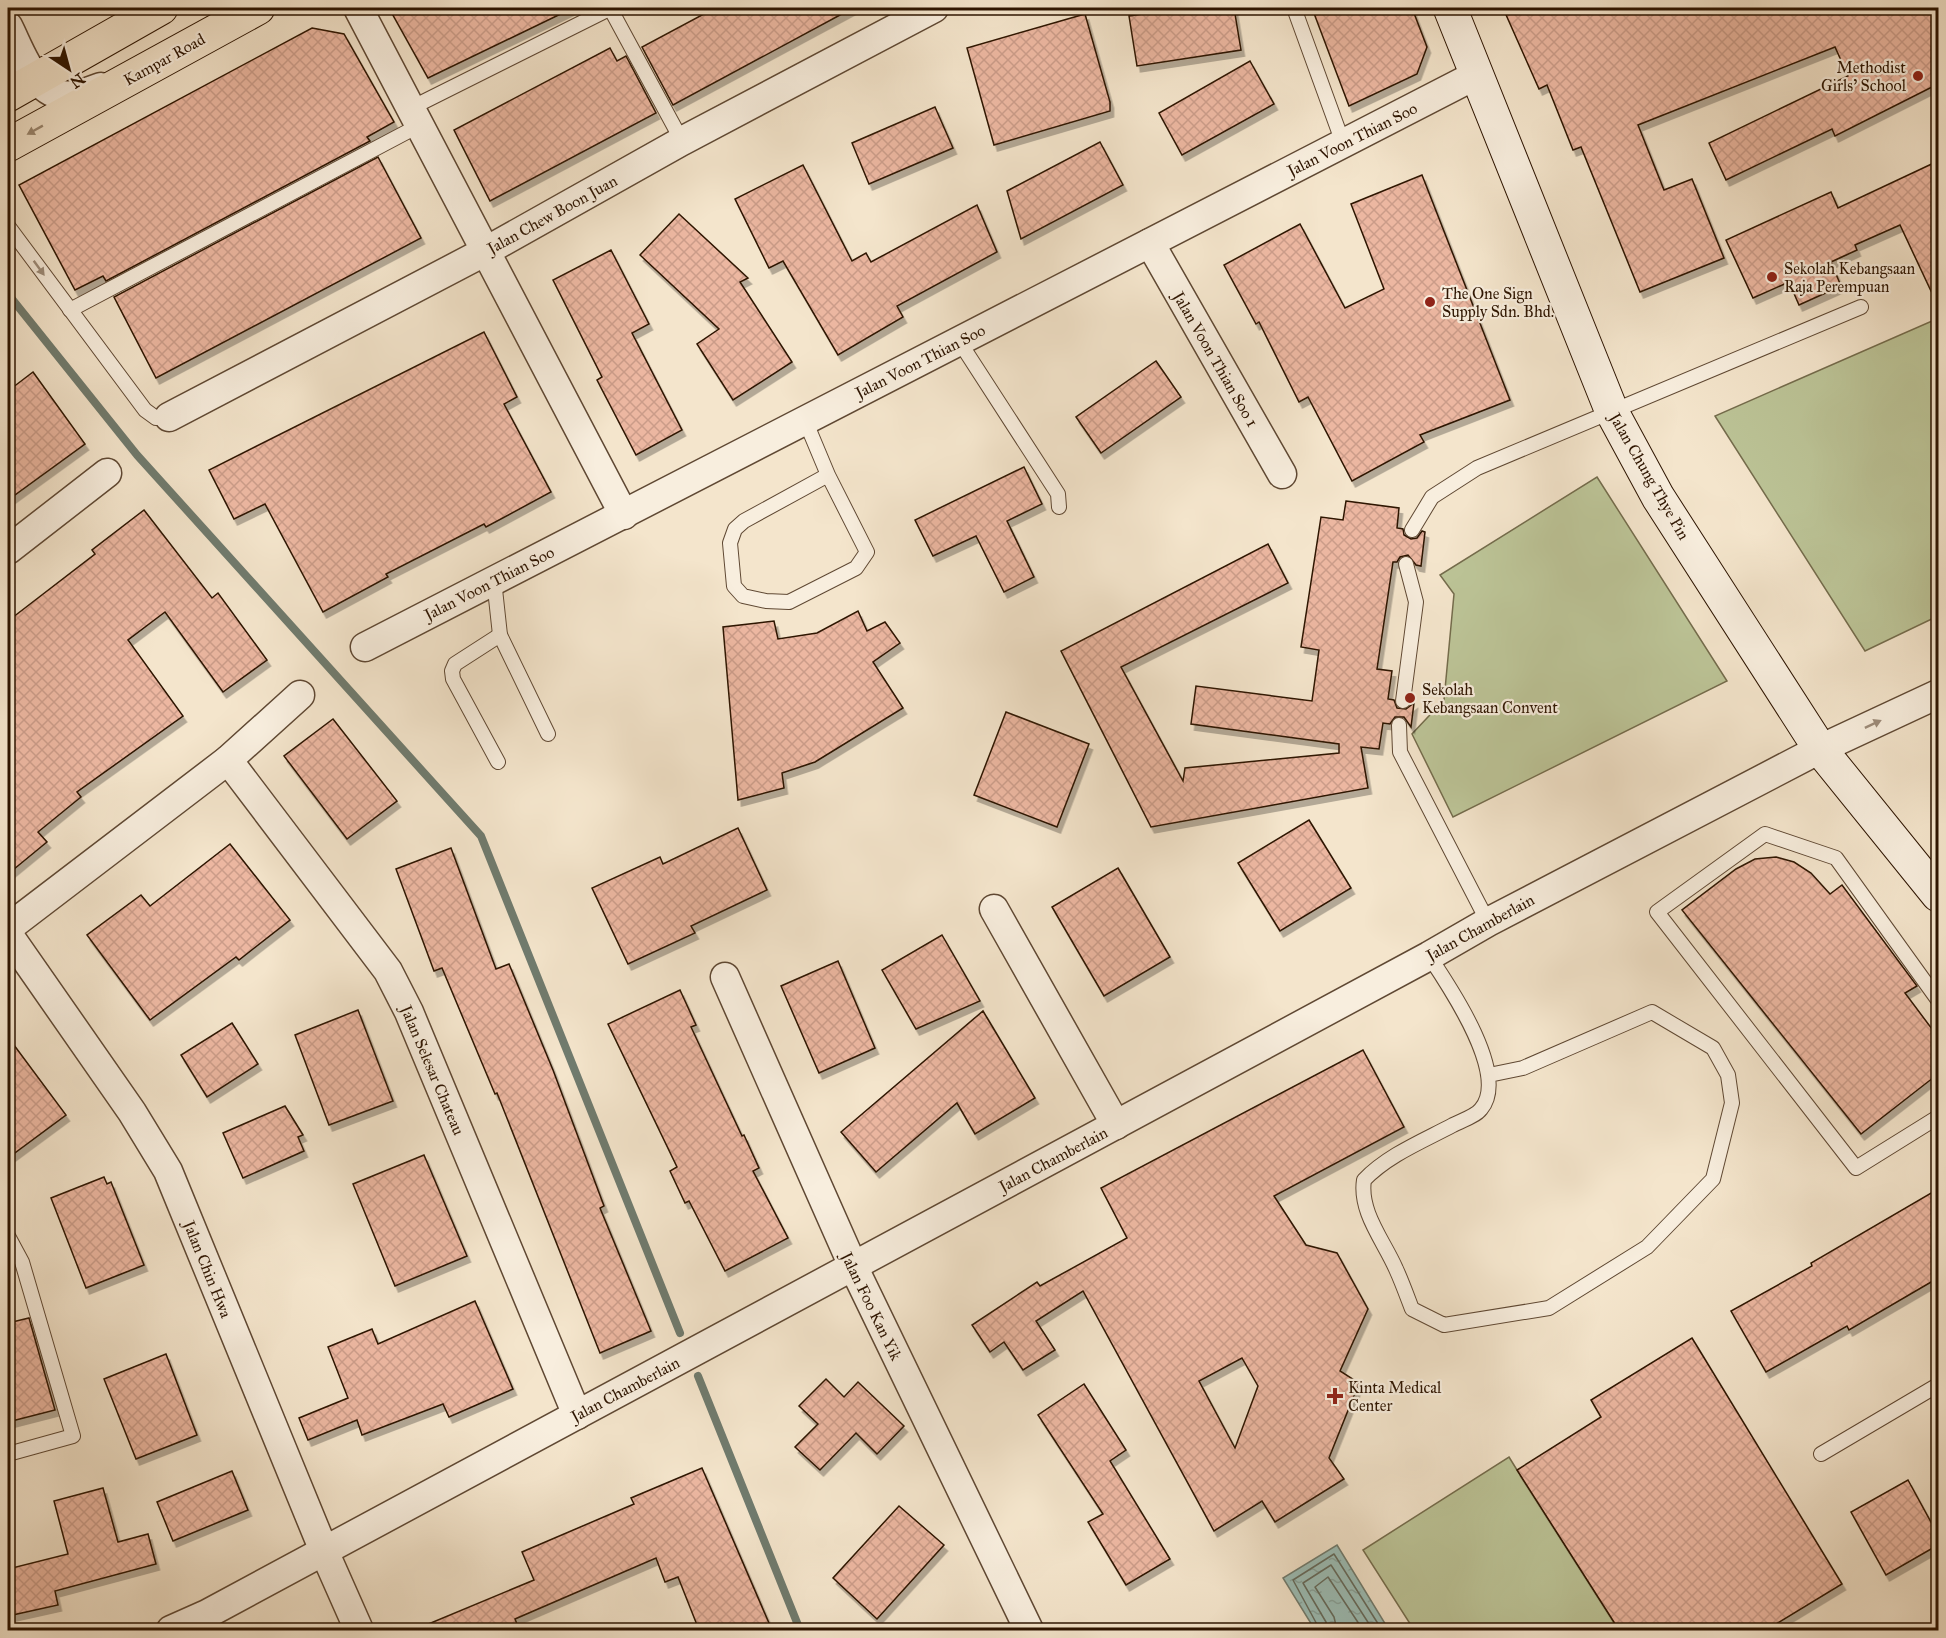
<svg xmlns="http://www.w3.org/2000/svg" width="1946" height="1638" font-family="'IM FELL Great Primer',serif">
<defs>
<pattern id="water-ripples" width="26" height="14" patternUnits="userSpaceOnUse" patternTransform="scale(1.5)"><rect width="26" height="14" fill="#9cbfb8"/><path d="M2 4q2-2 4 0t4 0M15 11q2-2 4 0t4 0" fill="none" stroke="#87a39c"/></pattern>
<pattern id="building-cross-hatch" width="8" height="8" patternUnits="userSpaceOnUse" patternTransform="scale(1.5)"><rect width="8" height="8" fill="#ecb7a1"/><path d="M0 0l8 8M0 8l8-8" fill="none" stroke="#cb9c89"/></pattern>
<filter id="shadow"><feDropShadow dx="3.5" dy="6" stdDeviation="0" flood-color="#0004"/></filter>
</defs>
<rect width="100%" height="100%" fill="#f4e5cc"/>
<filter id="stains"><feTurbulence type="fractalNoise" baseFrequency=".00333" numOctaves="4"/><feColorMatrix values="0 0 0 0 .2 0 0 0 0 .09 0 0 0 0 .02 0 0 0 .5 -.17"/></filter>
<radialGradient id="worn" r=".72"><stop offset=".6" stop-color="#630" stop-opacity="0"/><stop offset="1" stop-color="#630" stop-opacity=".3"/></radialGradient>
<g fill="#bcc497" stroke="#746c4c" stroke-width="1.5">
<polygon points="1932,321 1938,335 1938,616 1865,651 1715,416"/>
<polygon points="1597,477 1727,681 1453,817 1412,734 1444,700 1454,594 1440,575"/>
<polygon points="1509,1457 1517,1470 1619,1630 1414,1630 1363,1550"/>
</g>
<polygon fill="url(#water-ripples)" stroke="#707b6e" stroke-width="1.5" points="1337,1545 1389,1630 1315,1630 1283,1578"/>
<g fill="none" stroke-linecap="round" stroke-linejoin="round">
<g stroke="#646a5c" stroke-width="1.5">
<polyline points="1320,1630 1293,1580 1334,1554 1382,1630"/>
<polyline points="1328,1630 1326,1622 1303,1583 1331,1565 1373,1630"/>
<polyline points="1337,1630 1334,1617 1315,1587 1328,1577 1363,1630"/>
</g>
<g stroke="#707b6e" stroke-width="8">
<polyline points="8,294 137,455 481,836 680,1333"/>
<polyline points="698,1376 800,1630"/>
</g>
</g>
<g fill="url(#building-cross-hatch)" stroke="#2d1400" stroke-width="1.5" fill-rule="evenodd" filter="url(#shadow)">
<polygon points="389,8 573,8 428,78"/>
<polygon points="715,8 853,8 673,105 642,47"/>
<polygon points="1185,8 1234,8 1241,50 1137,66 1129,16"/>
<polygon points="1312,8 1412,8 1427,47 1417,74 1349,106"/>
<polygon points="1503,8 1938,8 1938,84 1835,136 1832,129 1726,180 1709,143 1848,76 1835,47 1638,125 1664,190 1692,179 1724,258 1640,292 1581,147 1573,150 1547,85 1539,89"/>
<polygon points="1085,14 1110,102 1110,111 994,145 967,48"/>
<polygon points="312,28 344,34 394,122 367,137 370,141 106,281 103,276 75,290 19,185"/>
<polygon points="610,48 617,61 626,56 656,113 490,201 454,130"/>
<polygon points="1250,61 1274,104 1182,155 1159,113"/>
<polygon points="935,107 953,148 869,184 852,143"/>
<polygon points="1100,142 1123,185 1021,239 1007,191"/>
<polygon points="378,157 421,238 156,378 114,297"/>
<polygon points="1938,161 1938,306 1900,225 1855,245 1857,250 1831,262 1841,286 1799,305 1789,282 1753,298 1726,240 1831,192 1838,208"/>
<polygon points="803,165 852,261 866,253 871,262 977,205 997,252 897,306 903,317 838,355 783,261 769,268 735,199"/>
<polygon points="1422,175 1510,400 1420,435 1424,442 1352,481 1308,397 1299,402 1259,322 1256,324 1224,265 1300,224 1345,308 1384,289 1351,204"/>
<polygon points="679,214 748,278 740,282 792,362 733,400 697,344 719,329 640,255"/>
<polygon points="611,250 649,324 632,333 682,430 636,455 597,380 602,377 553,280"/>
<polygon points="484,332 517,397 504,404 551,492 486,527 484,524 386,574 388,577 323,612 265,504 234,519 209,470"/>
<polygon points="1156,361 1181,397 1101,453 1076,417"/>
<polygon points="33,372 85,444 8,500 8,391"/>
<polygon points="1024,467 1042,504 1007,521 1034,577 1004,592 976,536 933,556 915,520"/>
<polygon points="1346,501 1399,508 1397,528 1403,529 1404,535 1411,539 1417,538 1422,531 1425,532 1421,566 1416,565 1408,555 1400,557 1397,562 1393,562 1377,669 1392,671 1388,699 1394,700 1397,708 1406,709 1414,703 1411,727 1404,717 1395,717 1390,724 1383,723 1379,749 1361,747 1368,788 1151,827 1061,651 1268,544 1288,583 1121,667 1183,781 1185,768 1339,753 1339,744 1191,724 1196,686 1312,701 1319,650 1301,647 1321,517 1343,520"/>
<polygon points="144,510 212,598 218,593 267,660 223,692 165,612 128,640 183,716 77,792 81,797 38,832 47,842 8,874 8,621 95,554 92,550"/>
<polygon points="858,611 867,631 885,622 900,643 873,662 903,708 815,762 782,773 784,788 738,800 723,627 774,621 778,639 817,633"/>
<polygon points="1006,712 1089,744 1057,827 974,795"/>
<polygon points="333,719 397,801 347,839 284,756"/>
<polygon points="1309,820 1351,888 1280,931 1238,863"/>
<polygon points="738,828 767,890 691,926 695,933 628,964 592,888 660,857 663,864"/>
<polygon points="230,844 290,920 239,960 236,957 150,1020 87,935 141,895 150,906"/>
<polygon points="451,848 496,969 509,964 553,1070 604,1206 600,1208 651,1331 600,1353 497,1093 495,1094 442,968 434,971 396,869"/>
<polygon points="1776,857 1794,862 1811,873 1830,894 1842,885 1917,986 1905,993 1938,1037 1938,1074 1861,1134 1682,910 1736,869 1755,859"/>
<polygon points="1118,868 1170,957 1104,996 1052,907"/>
<polygon points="942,935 980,1001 916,1029 882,970"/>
<polygon points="838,961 875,1048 819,1073 781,986"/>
<polygon points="680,990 696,1025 691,1027 742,1136 744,1135 759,1168 753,1171 788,1238 725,1271 689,1201 685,1203 670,1171 677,1167 608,1024"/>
<polygon points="358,1010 393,1101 329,1125 295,1035"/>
<polygon points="983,1011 1035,1098 975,1134 957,1103 876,1172 841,1132"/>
<polygon points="232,1023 258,1064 207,1097 181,1055"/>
<polygon points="8,1037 66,1115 8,1158"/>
<path d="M 1363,1050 L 1404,1127 L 1274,1196 L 1306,1245 L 1337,1253 L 1368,1309 L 1340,1371 L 1359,1383 L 1329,1458 L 1344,1479 L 1275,1522 L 1262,1501 L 1214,1531 L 1083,1291 L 1036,1321 L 1055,1350 L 1023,1370 L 1004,1342 L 990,1352 L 972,1325 L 1037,1282 L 1040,1286 L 1127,1238 L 1101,1188 ZM 1242,1358 L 1258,1386 L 1235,1448 L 1199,1381 Z"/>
<polygon points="285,1106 303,1135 298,1137 304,1151 243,1178 223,1133"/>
<polygon points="424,1155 467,1256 395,1286 353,1184"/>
<polygon points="104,1177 107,1184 111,1182 144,1265 86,1288 51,1198"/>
<polygon points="1938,1189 1938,1278 1849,1330 1847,1326 1766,1372 1731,1311 1812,1266 1811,1263"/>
<polygon points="475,1301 513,1389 449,1417 443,1404 362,1435 357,1420 308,1440 299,1418 348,1398 328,1347 372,1329 378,1344"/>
<polygon points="29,1318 55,1410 8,1422 8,1323"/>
<polygon points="1692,1338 1842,1584 1766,1630 1619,1630 1517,1470 1601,1417 1591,1400"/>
<polygon points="166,1354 197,1435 136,1459 104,1379"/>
<polygon points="826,1379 844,1397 858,1382 904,1426 877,1454 856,1433 820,1470 795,1447 818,1424 799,1406"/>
<polygon points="1084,1384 1126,1450 1110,1461 1170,1559 1126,1585 1088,1522 1103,1514 1038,1415"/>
<polygon points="702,1468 772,1630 699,1630 678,1577 665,1582 656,1558 515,1619 517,1624 502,1630 414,1630 534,1580 522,1552 634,1504 631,1498"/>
<polygon points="232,1471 248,1510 173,1541 157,1502"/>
<polygon points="1908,1480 1938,1535 1938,1545 1886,1575 1851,1512"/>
<polygon points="103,1488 118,1542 148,1534 156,1564 55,1591 58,1605 8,1616 8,1569 68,1554 54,1501"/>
<polygon points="899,1506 944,1545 877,1619 833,1578"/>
</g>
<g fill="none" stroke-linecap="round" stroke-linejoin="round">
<defs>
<g id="lane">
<polyline points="610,8 682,141"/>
<polyline points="1294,8 1343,143"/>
<polyline points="411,108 611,8"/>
<polyline points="8,226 145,410 156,418 169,417"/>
<polyline points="70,310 420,125"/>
<polyline points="959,341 1058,494 1059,507"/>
<polyline points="805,420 828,475 867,552 856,568 789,602 766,601 743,596 734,586 730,543 735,529 744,521 828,475"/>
<polyline points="1412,530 1432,497 1477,468 1861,307"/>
<polyline points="494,580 500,635 548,734"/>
<polyline points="1403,701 1416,602 1406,564"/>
<polyline points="1399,725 1400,752 1488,922"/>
<polyline points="498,762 453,679 452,671 455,664 500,635"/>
<path d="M 1429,956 C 1449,986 1510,1075 1481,1109 C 1476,1116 1461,1121 1453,1125 C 1423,1141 1388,1155 1364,1180 C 1359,1212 1384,1241 1396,1269 C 1402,1282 1407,1296 1412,1309 L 1444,1325 L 1549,1308 L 1647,1247 L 1713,1179 L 1732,1103 L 1728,1075 L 1713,1048 L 1652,1012 L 1523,1068 L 1489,1075"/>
<polyline points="1938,1000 1836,858 1765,834 1657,912 1856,1168 1938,1117"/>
<polyline points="8,1236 22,1262 73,1436 8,1454"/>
<polyline points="1821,1454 1938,1385"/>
</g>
<g id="street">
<polyline points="358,8 624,515"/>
<path d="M 8,26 C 21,51 36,102 74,95 C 83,94 92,90 101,87"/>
<polyline points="1150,243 1282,474"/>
<polyline points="169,417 486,251 682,141 934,8"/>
<polyline points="8,550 107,473"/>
<polyline points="365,647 1476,75"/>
<polyline points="228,760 388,971 409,1012 577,1415"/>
<polyline points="994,909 1116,1125"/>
<polyline points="8,928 228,760 300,695"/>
<polyline points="8,934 132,1112 168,1171 324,1551 359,1630"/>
<polyline points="725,977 853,1266 1029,1630"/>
<polyline points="171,1630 207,1614 1429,956 1488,922 1820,749 1938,694"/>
</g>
<polyline id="secondary" points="1450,8 1612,412 1658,497 1820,749 1938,895"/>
<g id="primary">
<polyline points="8,95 161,8"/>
<polyline points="8,145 258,8"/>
</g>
</defs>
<use href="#lane" stroke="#5f4833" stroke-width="16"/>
<use href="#street" stroke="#5f4833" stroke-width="31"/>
<use href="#secondary" stroke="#2d1400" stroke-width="35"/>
<use href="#primary" stroke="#2d1400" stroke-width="35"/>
<use href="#lane" stroke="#f8eede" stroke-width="14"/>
<use href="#street" stroke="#f8eede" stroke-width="28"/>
<use href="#secondary" stroke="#f8eede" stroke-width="33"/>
<use href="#primary" stroke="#f4e5cc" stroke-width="33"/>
</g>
<defs><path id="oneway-solid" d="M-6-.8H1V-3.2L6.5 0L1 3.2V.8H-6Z" transform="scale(1.5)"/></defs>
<use fill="#9a8770" href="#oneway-solid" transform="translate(35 130) rotate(151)"/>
<g fill="#9d8c7a">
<use href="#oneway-solid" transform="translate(39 268) rotate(54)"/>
<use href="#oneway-solid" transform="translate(1873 724) rotate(-25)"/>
</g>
<g fill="#8f2418" stroke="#f8eede" stroke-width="2">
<circle cx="1918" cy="76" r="6"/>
<circle cx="1772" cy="277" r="6"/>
<circle cx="1430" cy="302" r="6"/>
<circle cx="1410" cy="698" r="6"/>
<path d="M1332 1387h6v6h6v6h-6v6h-6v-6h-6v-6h6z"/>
</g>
<g text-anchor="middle" stroke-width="4.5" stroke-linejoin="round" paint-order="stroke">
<g font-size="16" fill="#2d1400" stroke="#f8eede">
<text transform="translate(164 59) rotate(-29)" y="6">Kampar Road</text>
<text transform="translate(1352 139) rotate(-27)" y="6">Jalan Voon Thian Soo</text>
<text transform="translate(552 214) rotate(-29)" y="6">Jalan Chew Boon Juan</text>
<text transform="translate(1216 359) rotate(60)" y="6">Jalan Voon Thian Soo 1</text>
<text transform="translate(920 361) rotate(-27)" y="6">Jalan Voon Thian Soo</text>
<text transform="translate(1650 476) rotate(60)" y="6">Jalan Chung Thye Pin</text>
<text transform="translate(489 583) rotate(-27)" y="6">Jalan Voon Thian Soo</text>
<text transform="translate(1480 927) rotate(-29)" y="6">Jalan Chamberlain</text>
<text transform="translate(433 1070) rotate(67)" y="6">Jalan Selesar Chateau</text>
<text transform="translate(1053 1159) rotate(-28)" y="6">Jalan Chamberlain</text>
<text transform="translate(208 1269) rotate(68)" y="6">Jalan Chin Hwa</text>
<text transform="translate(872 1306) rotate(64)" y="6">Jalan Foo Kan Yik</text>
<text transform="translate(625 1389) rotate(-28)" y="6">Jalan Chamberlain</text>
</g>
<g font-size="16" fill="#2d1400" stroke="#f8eede" text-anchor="start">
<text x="1906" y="73" text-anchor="end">Methodist<tspan x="1906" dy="18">Girls' School</tspan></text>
<text x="1784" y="274">Sekolah Kebangsaan<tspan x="1784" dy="18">Raja Perempuan</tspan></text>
<text x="1442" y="299">The One Sign<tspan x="1442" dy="18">Supply Sdn. Bhd.</tspan></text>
<text x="1422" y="695">Sekolah<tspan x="1422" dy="18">Kebangsaan Convent</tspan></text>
<text x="1348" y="1393">Kinta Medical<tspan x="1348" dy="18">Center</tspan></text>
</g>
</g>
<rect width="1946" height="1638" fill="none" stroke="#f4e5cc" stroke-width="30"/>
<rect x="9" y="9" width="1928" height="1620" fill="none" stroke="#2d1400" stroke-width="3"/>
<rect x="15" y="15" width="1916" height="1608" fill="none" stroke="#2d1400" stroke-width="1.5"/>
<g transform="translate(69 69) rotate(144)" stroke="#f8eede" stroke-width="4.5" paint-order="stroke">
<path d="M0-4.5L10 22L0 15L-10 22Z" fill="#2d1400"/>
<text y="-9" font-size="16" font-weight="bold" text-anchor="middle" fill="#2d1400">N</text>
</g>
<rect width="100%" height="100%" filter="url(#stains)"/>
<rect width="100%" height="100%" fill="url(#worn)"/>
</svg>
